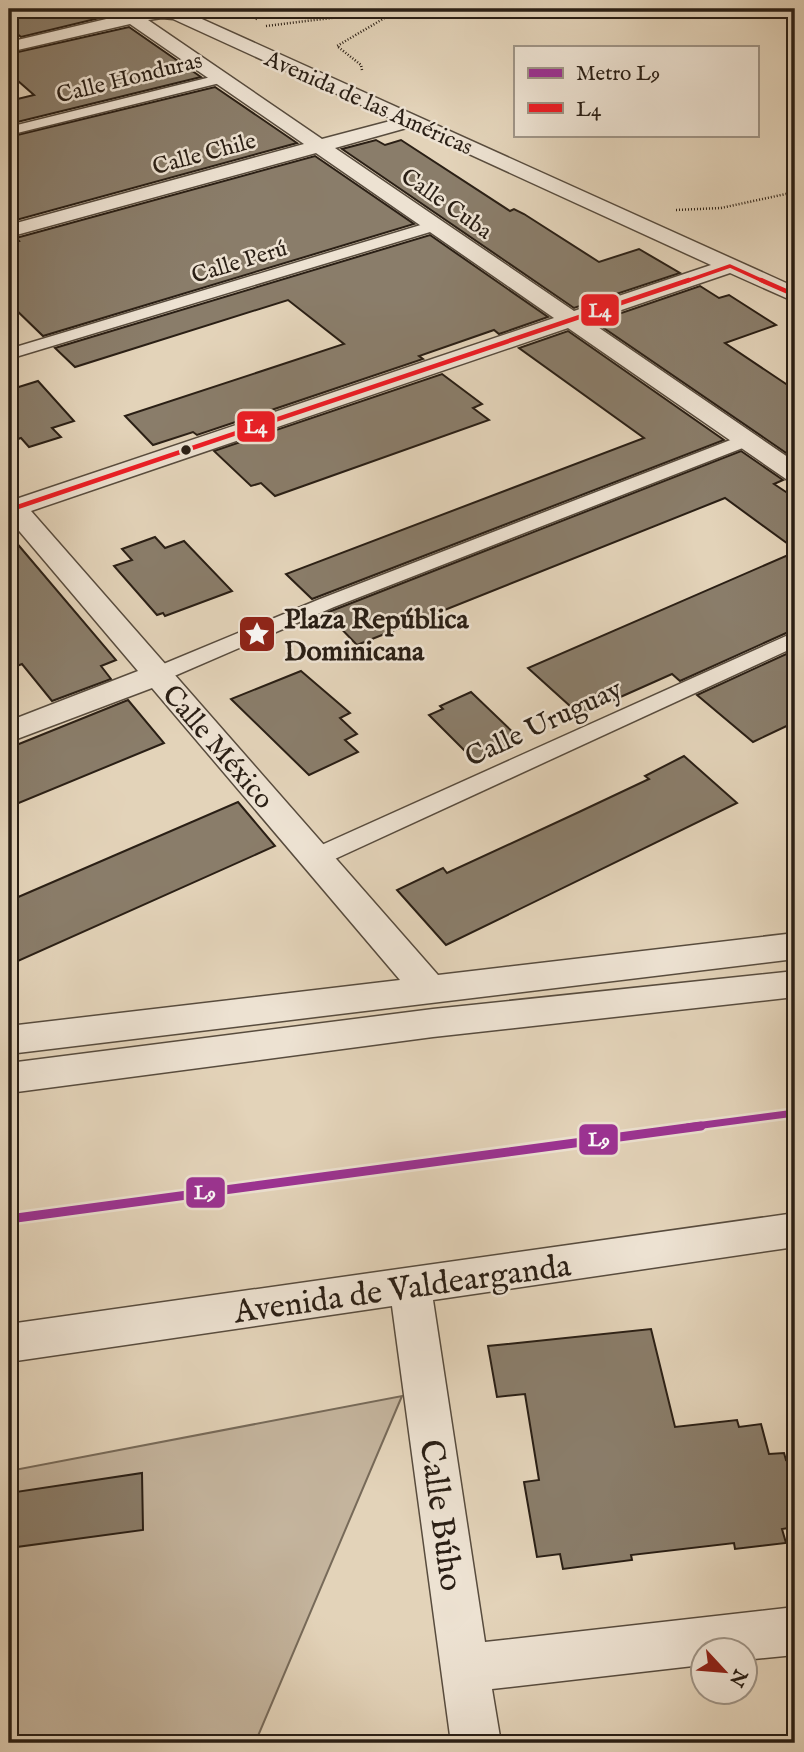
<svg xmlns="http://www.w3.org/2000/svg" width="804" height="1752" font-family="'IM FELL English',serif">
<rect width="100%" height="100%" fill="#e3d3b9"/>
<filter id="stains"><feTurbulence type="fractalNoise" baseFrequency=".00286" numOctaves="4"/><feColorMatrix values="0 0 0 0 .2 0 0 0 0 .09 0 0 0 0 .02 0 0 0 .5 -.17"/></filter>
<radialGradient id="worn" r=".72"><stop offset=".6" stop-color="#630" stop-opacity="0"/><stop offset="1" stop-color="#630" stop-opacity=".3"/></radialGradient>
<polygon fill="#c4b49d" stroke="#776a59" stroke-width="2" points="402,1396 255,1743 9,1743 9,1471"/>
<g fill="#8a7d6a" stroke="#2a1f15" stroke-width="2">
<polygon points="9,9 103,9 112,15 21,37 9,27"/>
<polygon points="129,27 201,77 9,124 9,101 34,95 9,73 9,54"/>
<polygon points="215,87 297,143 9,222 9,137"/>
<polygon points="376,140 385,145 401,140 510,211 514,209 524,214 599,262 639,249 680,273 574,308 342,149"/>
<polygon points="315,156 414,224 43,336 9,303 9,244 19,241 16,238"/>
<polygon points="430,235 548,317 499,334 494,330 419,356 423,359 197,435 193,432 153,445 125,416 344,344 288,300 75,367 55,348"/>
<polygon points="700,286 719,298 729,295 776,325 725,343 795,390 795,459 595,322"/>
<polygon points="568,331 724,440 312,599 286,574 644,438 519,348"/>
<polygon points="442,374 482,404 473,408 489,420 275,496 261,483 251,486 214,451"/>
<polygon points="38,381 74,421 52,428 61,437 29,447 21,438 9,442 9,390"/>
<polygon points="741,451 783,480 774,484 795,498 795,549 725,498 357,645 326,613"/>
<polygon points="9,534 116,660 101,666 111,679 52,701 22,664 9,669"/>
<polygon points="155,537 165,548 184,541 232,591 165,616 163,613 157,615 114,566 132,560 122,549"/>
<polygon points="795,552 795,629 680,681 672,674 580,715 528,668"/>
<polygon points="795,650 795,722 753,742 697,695"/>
<polygon points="301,671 350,713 340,718 357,734 345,740 358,752 309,775 231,699"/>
<polygon points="471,692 522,741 475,761 429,715 443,709 440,706"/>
<polygon points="128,700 164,743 9,807 9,748"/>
<polygon points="684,756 737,803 446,945 397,890 443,868 447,873 579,812 649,779 645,776"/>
<polygon points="238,802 275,846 9,965 9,901"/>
<polygon points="651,1329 675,1427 737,1420 739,1427 761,1424 769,1454 784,1453 786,1460 791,1459 795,1476 795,1527 782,1529 786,1543 735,1549 734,1543 631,1555 632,1560 563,1569 560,1554 537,1557 524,1482 539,1480 525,1394 497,1397 488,1346"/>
<polygon points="142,1473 143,1530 9,1548 9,1493"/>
</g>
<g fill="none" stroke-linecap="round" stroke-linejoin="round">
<defs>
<g id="pedestrian">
<polygon points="219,75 224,76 224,82 9,135 9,127"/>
<polygon points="434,221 442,226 440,229 9,359 9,349"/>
<polygon points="746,434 753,436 755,440 753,444 334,607 165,680 149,680 146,675 149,670 320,599"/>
<polygon points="795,632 795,647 324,864 315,867 306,864 303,858 306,852"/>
</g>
<g id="minor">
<path d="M 116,9 L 131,9 L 136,12 L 156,9 L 182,10 L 795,287 L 795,302 L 730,273 L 589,321 L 795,462 L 795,482 L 786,479 L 568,328 L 31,511 L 438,975 L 795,933 L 795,959 L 9,1054 L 9,1026 L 400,980 L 152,688 L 9,742 L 9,721 L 138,671 L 9,519 L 9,495 L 19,498 L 554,318 L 316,153 L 9,237 L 9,225 L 304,144 L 130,24 L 9,52 L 9,42 L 119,16 L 114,11 ZM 162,18 L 173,19 L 394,120 L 322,139 L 148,20 ZM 410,127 L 711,265 L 574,311 L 335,148 Z"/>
<polygon points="795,971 795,997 433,1037 9,1093 9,1063 433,1009"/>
<polygon points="795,1213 795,1247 433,1300 485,1642 795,1607 795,1655 744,1660 744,1650 702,1650 702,1665 492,1689 501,1743 451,1743 392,1306 9,1362 9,1324"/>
</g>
</defs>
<use href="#pedestrian" stroke="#584c3e" stroke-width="3"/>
<use href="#minor" stroke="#584c3e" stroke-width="3"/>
<g stroke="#2a1f15" stroke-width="2.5" stroke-dasharray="1 2" stroke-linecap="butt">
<polyline points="241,9 258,20"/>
<polyline points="266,26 339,17 474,9"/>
<polyline points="362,70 361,65 337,46 388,16"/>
<polyline points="676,210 721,208 795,192"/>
</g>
<use href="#pedestrian" fill="#ede2d2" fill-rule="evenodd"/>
<use href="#minor" fill="#ede2d2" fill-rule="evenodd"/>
<defs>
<polyline id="bus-1-far1" points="684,282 730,266 765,282"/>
<g id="bus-1">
<polyline points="761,280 795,295"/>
<polyline points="9,510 689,280"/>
</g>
</defs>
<use href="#bus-1-far1" stroke="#ede2d2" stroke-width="7"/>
<use href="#bus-1" stroke="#ede2d2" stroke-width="9"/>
<use href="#bus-1-far1" stroke="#ee1c25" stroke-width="3.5"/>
<use href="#bus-1" stroke="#ee1c25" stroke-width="4.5"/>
<defs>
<polyline id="metro-1-far1" points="688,1127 795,1113"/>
<polyline id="metro-1" points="9,1219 701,1126"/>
</defs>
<use href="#metro-1-far1" stroke="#ede2d2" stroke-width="12"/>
<use href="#metro-1" stroke="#ede2d2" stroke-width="14"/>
<use href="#metro-1-far1" stroke="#9c3293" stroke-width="7"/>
<use href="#metro-1" stroke="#9c3293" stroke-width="9"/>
</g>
<defs>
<symbol id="sight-square" viewBox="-11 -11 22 22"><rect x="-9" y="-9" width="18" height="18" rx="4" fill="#8f2418" stroke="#ede2d2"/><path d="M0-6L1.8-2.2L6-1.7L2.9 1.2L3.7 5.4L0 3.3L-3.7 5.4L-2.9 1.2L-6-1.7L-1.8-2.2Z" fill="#fff"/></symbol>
</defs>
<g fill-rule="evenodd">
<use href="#sight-square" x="235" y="612" width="44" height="44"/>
</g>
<circle fill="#2a1f15" stroke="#ede2d2" stroke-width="2.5" cx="186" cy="450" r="6"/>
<g text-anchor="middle" stroke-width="5" stroke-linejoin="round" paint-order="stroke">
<g font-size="23" fill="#2a1f15" stroke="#ede2d2">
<text transform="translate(129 77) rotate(-14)" y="8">Calle Honduras</text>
<text transform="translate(369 102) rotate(24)" y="8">Avenida de las Américas</text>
<text transform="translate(204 153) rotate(-15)" y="8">Calle Chile</text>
<text transform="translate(447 203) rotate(35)" y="8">Calle Cuba</text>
<text transform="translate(239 261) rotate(-17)" y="8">Calle Perú</text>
</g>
<g font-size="28" font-weight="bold" fill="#2a1f15" stroke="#ede2d2" text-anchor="start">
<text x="284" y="628">Plaza República<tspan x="284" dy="32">Dominicana</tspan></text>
</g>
<g font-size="28" fill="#2a1f15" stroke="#ede2d2">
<text transform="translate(543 722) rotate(-25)" y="10">Calle Uruguay</text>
<text transform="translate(219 746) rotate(49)" y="10">Calle México</text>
</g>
<g font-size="33" fill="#2a1f15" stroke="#ede2d2">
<text transform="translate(402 1287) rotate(-8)" y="12">Avenida de Valdearganda</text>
<text transform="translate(443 1515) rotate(82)" y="12">Calle Búho</text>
</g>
</g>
<g stroke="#ede2d2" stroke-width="2.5">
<rect x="580" y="293" width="40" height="34" rx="7" fill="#ee1c25"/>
<rect x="236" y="410" width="40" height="33" rx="7" fill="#ee1c25"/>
<rect x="578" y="1123" width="41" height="33" rx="7" fill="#9c3293"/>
<rect x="185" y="1176" width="41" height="33" rx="7" fill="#9c3293"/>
</g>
<g font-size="19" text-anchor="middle" font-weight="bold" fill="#fff">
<text x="600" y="317">L4</text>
<text x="256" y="433">L4</text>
<text x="599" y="1146">L9</text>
<text x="205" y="1199">L9</text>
</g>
<rect width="804" height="1752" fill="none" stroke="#e3d3b9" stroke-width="35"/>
<rect x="10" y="10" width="783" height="1731" fill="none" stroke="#2a1f15" stroke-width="3.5"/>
<rect x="18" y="18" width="769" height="1717" fill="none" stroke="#2a1f15" stroke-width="2"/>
<rect x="514" y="46" width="245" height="91" fill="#ede2d2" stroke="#9f9486" stroke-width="2"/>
<rect x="528" y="68" width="35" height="10" fill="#9c3293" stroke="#9f9486" stroke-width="2"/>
<text x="576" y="80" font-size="21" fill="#2a1f15">Metro L9</text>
<rect x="528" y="103" width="35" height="10" fill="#ee1c25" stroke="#9f9486" stroke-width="2"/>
<text x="576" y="116" font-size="21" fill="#2a1f15">L4</text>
<g transform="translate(724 1671) rotate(116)"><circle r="33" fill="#ede2d2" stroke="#9f9486" stroke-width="2"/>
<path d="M0-5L12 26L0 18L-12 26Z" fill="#8f2418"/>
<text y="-10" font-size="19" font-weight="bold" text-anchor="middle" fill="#2a1f15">N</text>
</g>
<rect width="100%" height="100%" filter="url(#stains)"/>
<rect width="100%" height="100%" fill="url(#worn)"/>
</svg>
